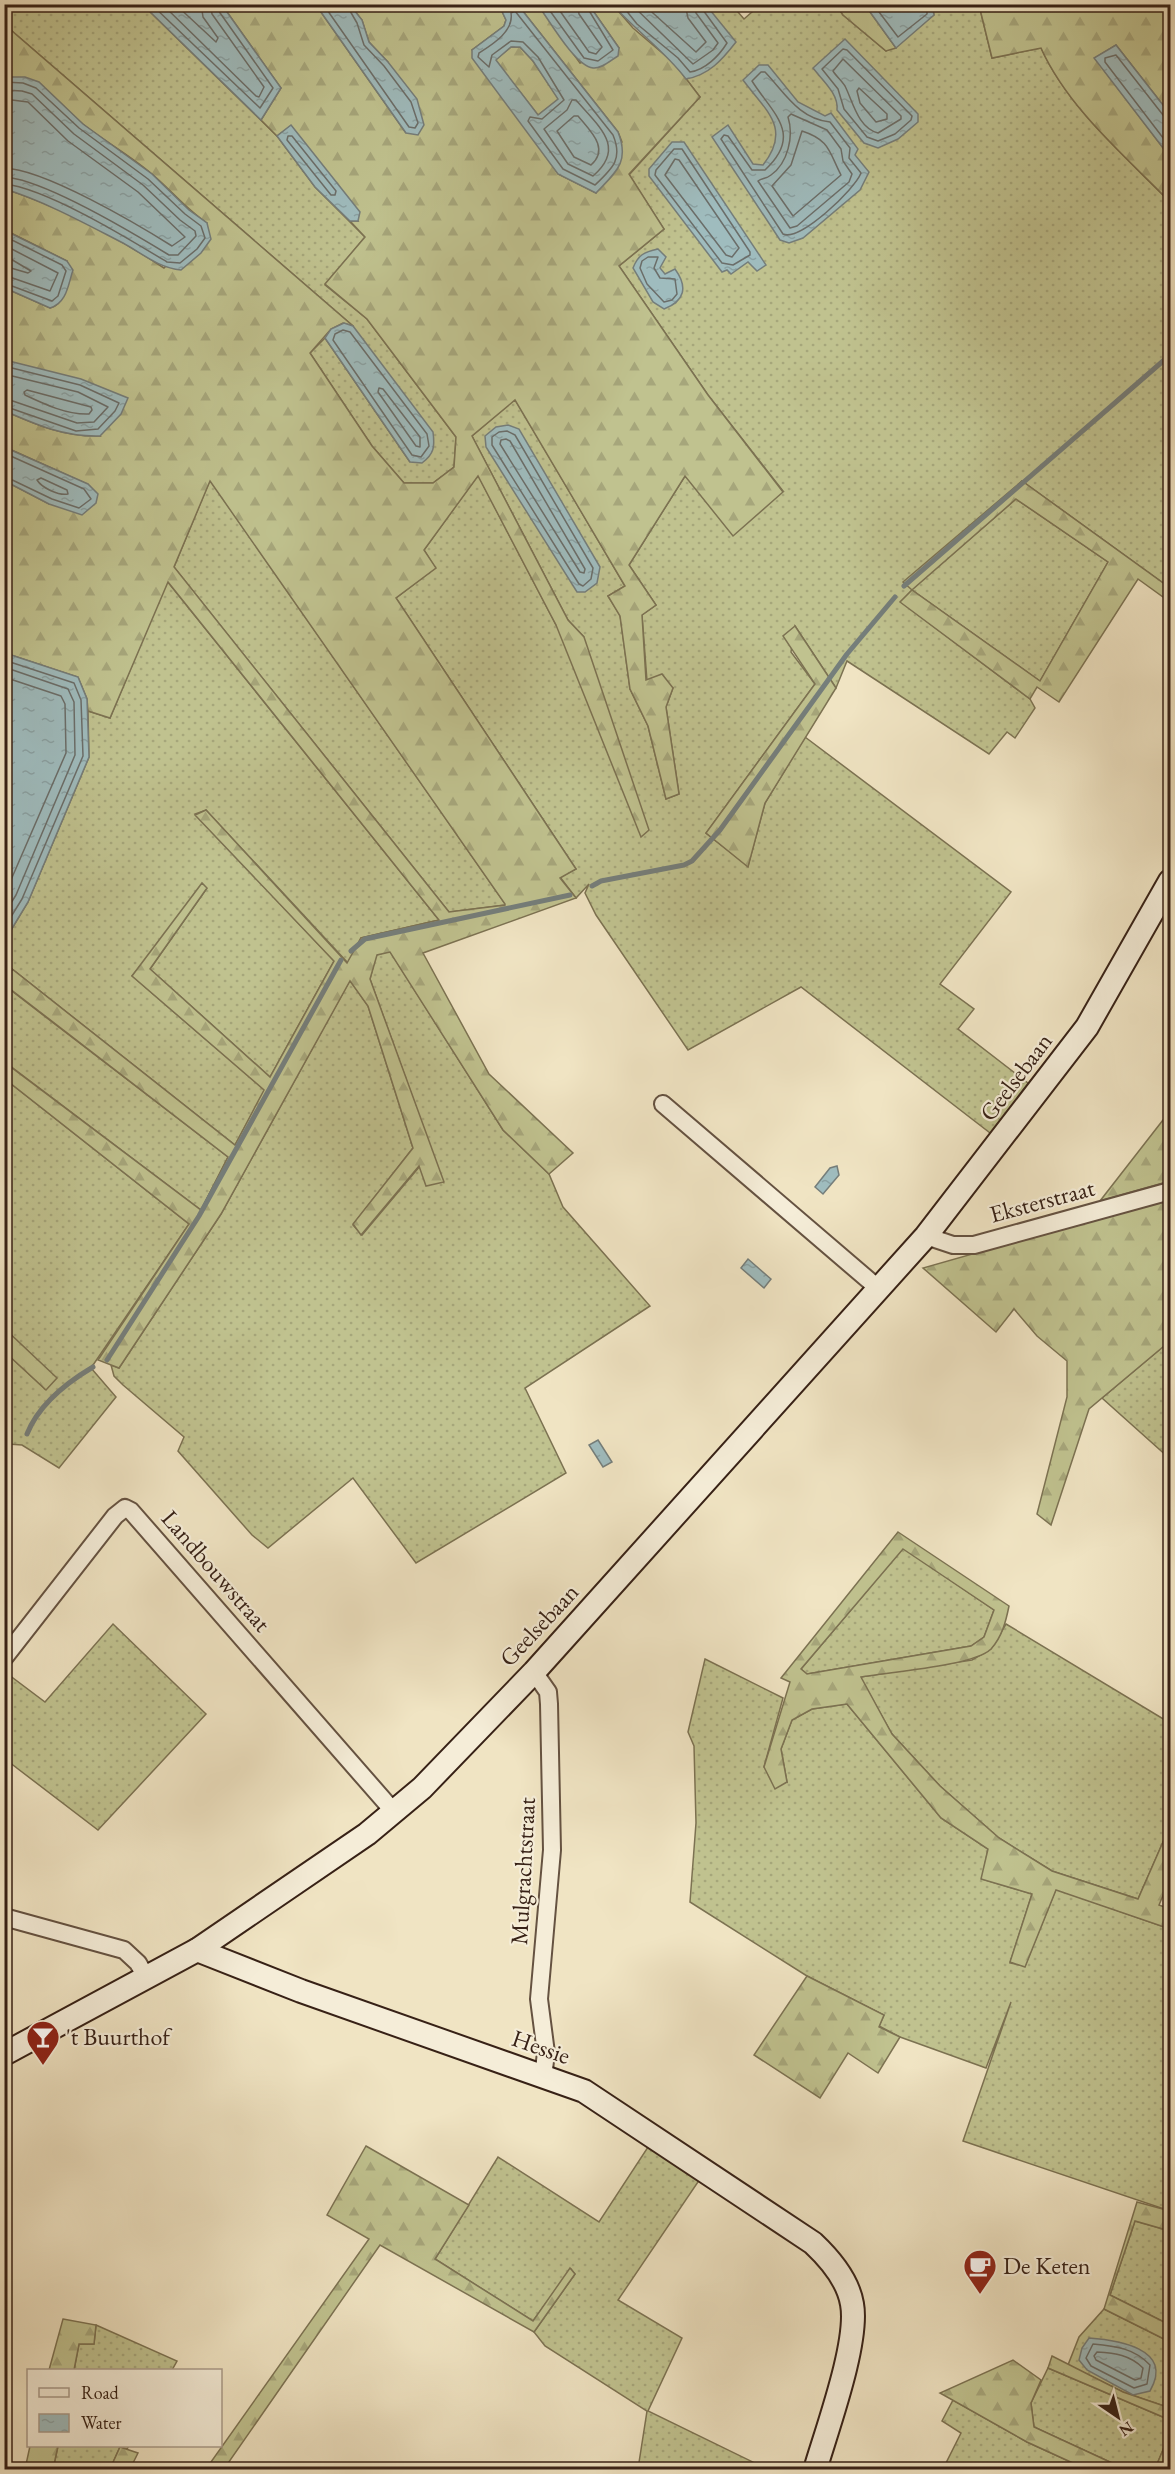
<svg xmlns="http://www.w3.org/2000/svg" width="1175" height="2474" font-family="'EB Garamond',serif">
<defs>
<pattern id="grass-dots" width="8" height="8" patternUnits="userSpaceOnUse" patternTransform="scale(1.5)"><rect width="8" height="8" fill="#c0c28f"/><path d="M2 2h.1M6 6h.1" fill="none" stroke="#a6a67b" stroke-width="1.8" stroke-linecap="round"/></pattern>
<pattern id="forest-firs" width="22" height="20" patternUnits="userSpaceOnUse" patternTransform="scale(1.5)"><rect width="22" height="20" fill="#c0c28f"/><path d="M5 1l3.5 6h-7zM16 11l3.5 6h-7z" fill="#a6a67b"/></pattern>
<pattern id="water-ripples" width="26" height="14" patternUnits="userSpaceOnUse" patternTransform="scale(1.5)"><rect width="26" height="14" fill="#9fbcbe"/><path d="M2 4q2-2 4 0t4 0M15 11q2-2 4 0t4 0" fill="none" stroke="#8aa1a3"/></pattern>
</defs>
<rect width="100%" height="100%" fill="#f0e4c3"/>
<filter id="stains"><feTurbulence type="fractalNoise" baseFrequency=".00333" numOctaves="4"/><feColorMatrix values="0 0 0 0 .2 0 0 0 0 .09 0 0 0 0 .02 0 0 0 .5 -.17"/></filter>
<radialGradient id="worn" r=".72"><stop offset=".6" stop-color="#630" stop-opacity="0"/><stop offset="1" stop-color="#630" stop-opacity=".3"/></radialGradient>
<g fill="url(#grass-dots)" stroke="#7c7252" stroke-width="1.5">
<polygon points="5,5 143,5 277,136 315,187 365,237 325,285 367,319 456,437 454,467 433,483 404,483 372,446 310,353 325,338 410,462 353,326 5,25"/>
<path d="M 613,5 L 732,5 L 744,19 L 760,5 L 836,5 L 843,15 L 886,51 L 934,15 L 932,5 L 979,5 L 992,58 L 1041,48 C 1068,108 1125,156 1170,202 L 1170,588 L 1022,481 L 912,589 L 1016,499 L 1108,562 L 1040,681 L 912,590 L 901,602 L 1030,699 L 1035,708 L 1015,738 L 1007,732 L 989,754 L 847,661 L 836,688 L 795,626 L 791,652 L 815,684 L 706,833 L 748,866 L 765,803 L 805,737 L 1011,892 L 940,984 L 974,1009 L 958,1029 L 1033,1087 L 994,1136 L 801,987 L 688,1050 L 596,915 L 585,893 L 589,884 L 576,898 L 560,877 L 576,869 L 396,598 L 435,568 L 424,550 L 478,475 L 556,625 L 584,637 L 568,620 L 472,436 L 515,399 L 625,586 L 608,596 L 620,615 L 630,689 L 648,726 L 666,799 L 679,794 L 666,707 L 673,688 L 647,681 L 642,615 L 656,605 L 629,565 L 685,476 L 783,491 L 708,395 L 619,266 L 664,229 L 629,175 L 700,97 L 674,63 Z"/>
<polygon points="210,480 506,905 449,912 174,567"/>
<polygon points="167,581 439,920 361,938 348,963 206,810 195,814 334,961 270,1077 150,969 207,888 132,976 265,1090 235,1145 12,969 5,983 5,940 28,902 89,757 88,711 110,718"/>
<polygon points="390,951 503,1130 549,1174 563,1207 650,1306 525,1388 566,1473 416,1563 353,1478 268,1548 252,1535 178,1451 184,1437 123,1385 114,1376 111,1365 119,1368 221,1214 350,980 368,1006 413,1148 353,1225 362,1235 420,1166 443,1182 370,979 376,955"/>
<polygon points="4,985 228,1157 201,1210 5,1062"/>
<polygon points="5,1079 189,1224 91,1368 116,1397 59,1468 22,1445 8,1444 5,1449 5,1352 45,1389 56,1378 5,1329"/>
<polygon points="1170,1341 1170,1457 1169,1458 1102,1398"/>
<polygon points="903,1548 994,1610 984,1637 971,1646 807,1674 801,1669"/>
<polygon points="113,1624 206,1714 98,1830 5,1759 5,1672 45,1702"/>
<polygon points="1006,1624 1170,1723 1170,1826 1138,1899 1052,1871 999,1838 940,1786 892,1734 860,1677 972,1660 991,1649"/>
<polygon points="705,1659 783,1698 764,1767 787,1782 781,1749 792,1720 812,1709 847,1704 941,1818 988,1849 982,1879 1032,1894 1010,1963 1025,1966 1056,1889 1170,1929 1170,2211 963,2141 1011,2002 986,2068 900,2037 879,2026 884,2015 807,1976 690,1902 696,1823 694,1746 688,1732"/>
<polygon points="650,2144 700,2179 618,2300 682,2338 648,2411 767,2469 638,2469 647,2411 545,2346 534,2332 575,2274 571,2269 533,2321 435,2259 498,2157 599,2222"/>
<polygon points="1135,2221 1170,2231 1170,2325 1110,2295"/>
<polygon points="1104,2309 1170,2342 1170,2408 1123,2392 1068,2365 1079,2337"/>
<polygon points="96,2325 177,2361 172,2370 74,2370 79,2344 94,2344"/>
<polygon points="1048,2368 1170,2420 1170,2433 1155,2469 1125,2469 1034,2427 1031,2403"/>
<polygon points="953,2400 1027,2442 1086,2469 959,2469 946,2463 961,2433 942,2421"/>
<polygon points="58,2446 129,2446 127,2449 120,2447 110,2469 53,2470"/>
</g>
<g fill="url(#forest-firs)" stroke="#7c7252" stroke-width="1.5" fill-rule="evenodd">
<path d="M 222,5 L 316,5 L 406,133 L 388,62 L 369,42 L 362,20 L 350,5 L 499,5 L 506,20 L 504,26 L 472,50 L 558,174 L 596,193 L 622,142 L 618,132 L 518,5 L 538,5 L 580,63 L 619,48 L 589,5 L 613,5 L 633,28 L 674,63 L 700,97 L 629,174 L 664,229 L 619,266 L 708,395 L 783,492 L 733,536 L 685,476 L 629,565 L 656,605 L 642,615 L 646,680 L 662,674 L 673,688 L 666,707 L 679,794 L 666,799 L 648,726 L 630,689 L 620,616 L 608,596 L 625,586 L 515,400 L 472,436 L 568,620 L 584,637 L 649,830 L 641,837 L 556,625 L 478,476 L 424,550 L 436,568 L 396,598 L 576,869 L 560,878 L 576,898 L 423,953 L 489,1074 L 573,1153 L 549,1174 L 503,1130 L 390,952 L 377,955 L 370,979 L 444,1182 L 426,1186 L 419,1166 L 361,1235 L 353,1224 L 413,1148 L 368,1006 L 350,981 L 221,1214 L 119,1368 L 98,1360 L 189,1224 L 5,1079 L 4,1062 L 201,1210 L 228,1157 L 5,985 L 12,969 L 235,1145 L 264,1090 L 132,976 L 202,883 L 207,888 L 150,969 L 270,1077 L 334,961 L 195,815 L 206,810 L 347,963 L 361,938 L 439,920 L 168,582 L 110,718 L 88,711 L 87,699 L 78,677 L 5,653 L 5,481 L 49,504 L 87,484 L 5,447 L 5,411 C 37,425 64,437 100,436 L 22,366 L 5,360 L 5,288 L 50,308 C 69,303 65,278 67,261 L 5,230 L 5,189 C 61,207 115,236 164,268 L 207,223 C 186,209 171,190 152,174 C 131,156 106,142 84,125 C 55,102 47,78 5,77 L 5,25 L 353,326 L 343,323 L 331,329 L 310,353 L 372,446 L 404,483 L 433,483 L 454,467 L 456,437 L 367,319 L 325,284 L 365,237 L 350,221 L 358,221 L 291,126 L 277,136 L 261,120 L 281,88 ZM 210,481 L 505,904 L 505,905 L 449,912 L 174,567 Z"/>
<polygon points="836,5 865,5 896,48 886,51 843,15"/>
<path d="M 979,5 L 1170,5 L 1170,114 L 1116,45 L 1095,58 L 1170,157 L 1170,202 C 1125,156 1068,108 1041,48 L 992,58 Z"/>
<polygon points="511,47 520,47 533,61 559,99 538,115 495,60"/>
<path d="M 1022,481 L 1170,588 L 1170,602 L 1138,579 L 1059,702 L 1037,687 L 1030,699 L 900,602 L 912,590 L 903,582 ZM 1016,499 L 1108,562 L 1040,681 L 912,590 Z"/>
<polygon points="795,626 836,688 765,803 748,867 706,833 815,684 783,636"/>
<polygon points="1170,1111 1170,1181 1100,1201"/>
<polygon points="1170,1198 1170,1341 1089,1409 1051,1525 1037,1514 1067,1397 1067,1361 1037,1336 1014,1309 996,1332 923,1268"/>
<polygon points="5,1329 57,1378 46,1390 5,1352"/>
<path d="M 898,1532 L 1009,1606 C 1006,1621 1002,1637 991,1649 C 974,1666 888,1672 861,1677 L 892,1734 L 940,1786 L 999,1838 L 1052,1871 L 1138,1899 L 1170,1826 L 1170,1879 L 1159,1905 L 1170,1909 L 1170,1929 L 1056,1890 L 1025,1967 L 1010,1962 L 1032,1894 L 981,1879 L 988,1849 L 941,1818 L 847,1704 L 812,1709 L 792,1720 L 781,1749 L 787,1782 L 775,1789 L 764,1767 L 790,1682 L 781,1678 ZM 903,1549 L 994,1610 L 984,1637 L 971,1646 L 807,1674 L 801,1669 Z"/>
<polygon points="807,1976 884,2015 879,2027 900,2037 878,2073 848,2053 820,2098 754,2055"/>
<polygon points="366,2146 469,2205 435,2259 533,2321 570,2268 575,2274 534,2332 380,2245 224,2469 206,2469 369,2239 327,2215"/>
<polygon points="1137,2202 1170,2211 1170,2231 1135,2221 1110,2295 1170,2325 1170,2342 1104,2309"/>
<polygon points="63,2319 96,2325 94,2344 79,2344 74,2370 49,2370"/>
<polygon points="1052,2356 1123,2392 1170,2408 1170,2420 1048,2368"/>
<polygon points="1013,2360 1041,2380 1031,2403 1034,2427 1125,2469 1086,2469 1027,2442 940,2393"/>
<polygon points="1170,2433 1170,2469 1155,2469"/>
<polygon points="30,2446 58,2446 53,2469 25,2469"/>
<polygon points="120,2447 138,2453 130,2469 110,2469"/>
</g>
<g fill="url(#water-ripples)" stroke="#757e7b" stroke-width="1.5" fill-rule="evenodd">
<polygon points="143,5 222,5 281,88 261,120"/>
<polygon points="316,5 350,5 362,20 369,42 388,62 417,99 424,125 418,135 406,133"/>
<path d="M 499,5 L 518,5 L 618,132 C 630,162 616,172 596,193 L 558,174 L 472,58 L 472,50 L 504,26 L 506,20 ZM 511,47 L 520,47 L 533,61 L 558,99 L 538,115 L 496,60 Z"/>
<path d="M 538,5 L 589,5 L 619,48 L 618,56 C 611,60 602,69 593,68 C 575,66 549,20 538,5 Z"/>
<path d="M 613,5 L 706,5 L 736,42 C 722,60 709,75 686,79 C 665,51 636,31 613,5 Z"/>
<polygon points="865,5 932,5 934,15 896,48"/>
<path d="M 845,39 L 918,114 L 918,122 L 898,139 L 878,148 L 864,143 L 837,110 C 839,94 822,80 813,68 Z"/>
<polygon points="1116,45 1170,114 1170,157 1094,58"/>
<path d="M 759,65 L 768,65 L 798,102 L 825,116 L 831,113 L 858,149 L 855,155 L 869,172 L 860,190 L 803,238 L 789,243 L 780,240 L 712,137 L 728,125 L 753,164 L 763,165 C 792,128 766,111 743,80 Z"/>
<path d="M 4,77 L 25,77 L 39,82 L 83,124 L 152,174 L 189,210 L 207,223 L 211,239 L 201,253 L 181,270 C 159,268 143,254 123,243 C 84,223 46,202 5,189 Z"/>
<polygon points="291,125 360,212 358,221 350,221 315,187 277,136"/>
<polygon points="672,142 684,142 766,265 757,271 748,262 731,274 727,270 722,272 649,176 649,169"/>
<path d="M 4,230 L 67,261 L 73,270 C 68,285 67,303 50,308 L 5,288 Z"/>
<path d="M 658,249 L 666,257 L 660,268 L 665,274 L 675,269 C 688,287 685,301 664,309 L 653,302 L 633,268 C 638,255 644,252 658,249 Z"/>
<path d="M 344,323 L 353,326 L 433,432 C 435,447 434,454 422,463 L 410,462 L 325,338 L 331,329 Z"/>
<path d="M 5,360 L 81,379 L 128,398 L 121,414 L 100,436 C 64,437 37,425 5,411 Z"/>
<polygon points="508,425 519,429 600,567 597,583 585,592 577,592 486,447 485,436 496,427"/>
<polygon points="4,447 88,484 98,494 96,503 82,515 49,504 5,481"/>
<polygon points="5,653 78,677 87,699 89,757 28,902 5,940"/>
<polygon points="837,1166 839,1175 823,1194 815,1187 830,1168"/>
<polygon points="748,1259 771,1279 764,1288 741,1268"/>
<polygon points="598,1440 612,1462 603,1467 589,1445"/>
<path d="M 1089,2338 C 1116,2340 1175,2348 1150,2391 L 1133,2395 L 1087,2370 L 1079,2360 L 1082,2348 Z"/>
</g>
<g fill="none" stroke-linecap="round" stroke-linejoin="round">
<g stroke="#6b6e6a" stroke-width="1.5">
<polyline points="151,4 260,108 273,88 218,10 217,4"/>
<polyline points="162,4 256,96 259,97 264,87 212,14 210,4"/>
<polyline points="175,4 216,42 218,38 203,17 201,4"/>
<polyline points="323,4 409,127 415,128 418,123 411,102 384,66 364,45 357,23 346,4"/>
<polyline points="545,4 584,58 598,61 613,50 585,4"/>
<polyline points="555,4 589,52 596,54 602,47 579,14 577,4"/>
<path d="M 621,4 L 637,24 L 678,58 L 690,72 C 705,70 719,56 727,43 L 703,10 L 701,4"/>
<polyline points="631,4 693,64 713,50 718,43 696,13 694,4"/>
<polyline points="643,4 696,52 706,42 688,18 685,4"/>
<polyline points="873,4 898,37 927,14 927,4"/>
<path d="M 515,11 L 613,135 C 623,159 613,168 595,185 L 563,169 L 528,121 L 530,117 L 542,119 L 564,100 L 538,57 L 523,42 L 511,41 L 492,55 L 489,67 L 478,57 L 479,53 C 493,44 514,31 511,13 Z"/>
<polygon points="843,49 847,50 912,116 911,120 895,134 878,141 867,137 844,109 838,89 822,69"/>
<path d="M 843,59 L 901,116 L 901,119 L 878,133 C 858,128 853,102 845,86 C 842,81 836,76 833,71 Z"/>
<path d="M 765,72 C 785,93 799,119 830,122 L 850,148 L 849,158 L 861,173 C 855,189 800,242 783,234 L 721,139 L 724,135 L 728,136 L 752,170 L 765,170 C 804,134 772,113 752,81 L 761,72 Z"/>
<path d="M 4,82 L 23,83 L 36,88 L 79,128 L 148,179 L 185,214 L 201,226 L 205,238 L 197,249 L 180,263 L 167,262 C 129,239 46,188 4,184"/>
<polygon points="859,88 887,114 887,119 876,122 860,103 857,91"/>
<path d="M 4,90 L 22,91 L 32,94 L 74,134 L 143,185 L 180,220 L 195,231 L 196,236 L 178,255 L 169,255 C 133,233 44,179 4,177"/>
<path d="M 4,99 L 28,102 L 68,141 L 138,192 L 185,237 L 172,246 C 137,224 44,169 4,168"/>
<path d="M 572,100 L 576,100 C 598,126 627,147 593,176 L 568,164 L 544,129 L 567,110 Z"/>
<path d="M 791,114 L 827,130 L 841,149 L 843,161 L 852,174 L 849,182 L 797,226 L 790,228 L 758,181 C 762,178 766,179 771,175 C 788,163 794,136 788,117 Z"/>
<path d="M 574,116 L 578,116 C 590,131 610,148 591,165 L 574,157 L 557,131 Z"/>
<polyline points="1170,117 1163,115 1116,55 1105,58 1105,62 1170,147"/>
<path d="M 802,131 C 830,140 829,152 841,175 L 793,216 L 772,186 L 791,165 Z"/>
<polygon points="288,136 292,136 336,191 335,195 331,195 287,140"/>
<polygon points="674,149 682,149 750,252 750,255 733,265 722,263 655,175 656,170"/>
<polygon points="675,159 679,160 739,248 732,257 726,255 665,175"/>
<polyline points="4,236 62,265 66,271 58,296 52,301 4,283"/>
<polyline points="4,245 58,273 50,291 4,275"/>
<polyline points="4,255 31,271 28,273 4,266"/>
<polygon points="648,257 658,257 654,268 660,278 675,279 677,294 672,300 664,302 647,284 640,268 642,261"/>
<polygon points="343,330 350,332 427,434 429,446 421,457 412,455 333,340 335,334"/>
<polyline points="4,366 80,385 119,403 115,411 98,429 76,431 4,406"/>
<polyline points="4,374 78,392 108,407 94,422 77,423 4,398"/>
<polygon points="379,388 383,389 420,437 420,447 416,446 378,392"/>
<path d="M 27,390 L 91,407 L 92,410 L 89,414 C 67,415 44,404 25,395 L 24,392 Z"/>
<polygon points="507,431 515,435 593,568 591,579 583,586 579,584 492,445 492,437 499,432"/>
<polygon points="506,439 510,441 585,569 584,573 580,572 500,444 501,440"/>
<polyline points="4,453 84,489 91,499 79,508 52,499 4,476"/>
<path d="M 41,478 L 67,490 L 68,494 C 59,496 42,488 37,480 Z"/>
<polyline points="4,660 74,683 81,700 83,756 22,899 4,928"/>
<polyline points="4,667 68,689 74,702 75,755 16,895 4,914"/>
<polyline points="4,677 61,696 65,704 66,753 4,896"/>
<path d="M 1093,2344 C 1115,2346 1134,2348 1150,2365 L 1147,2384 L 1134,2388 L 1091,2366 L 1086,2358 Z"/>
<path d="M 1097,2352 C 1115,2353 1130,2355 1143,2368 L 1141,2378 L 1135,2380 L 1096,2360 L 1094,2356 Z"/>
</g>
<g stroke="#757e7b" stroke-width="5">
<polyline points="904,586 1170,355"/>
<polyline points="592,886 601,881 684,865 692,861 720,830 847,654 895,597"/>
<polyline points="351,951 365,939 570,895"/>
<polyline points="107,1360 199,1216 341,960"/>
<path d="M 27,1434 C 39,1404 66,1383 93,1367"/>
</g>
<defs>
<g id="street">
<polyline points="663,1104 879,1289"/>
<polyline points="926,1236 953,1245 974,1245 1170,1191"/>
<polyline points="4,1658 115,1516 125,1508 131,1511 395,1813"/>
<polyline points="534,1672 548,1692 549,1704 552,1850 539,1999 546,2053 543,2077"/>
<polyline points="4,1917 124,1950 138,1963 146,1977"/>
</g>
<g id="secondary">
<path d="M 197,1950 L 301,1991 L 584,2091 L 813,2243 C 830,2259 848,2280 852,2304 C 859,2342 827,2429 815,2470"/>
<polyline points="4,2054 197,1950 367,1834 422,1788 534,1672 926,1236 1087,1027 1170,881"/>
</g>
</defs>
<use href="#street" stroke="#655241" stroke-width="20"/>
<use href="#secondary" stroke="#372116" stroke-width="26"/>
<use href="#street" stroke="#f5edd8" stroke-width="16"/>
<use href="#secondary" stroke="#f5edd8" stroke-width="22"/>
</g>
<defs>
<symbol id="bar-pin" viewBox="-11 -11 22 30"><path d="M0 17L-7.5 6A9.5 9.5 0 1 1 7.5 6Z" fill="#8f2418" stroke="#f5edd8"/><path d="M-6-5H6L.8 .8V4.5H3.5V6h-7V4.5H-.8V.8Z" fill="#fff"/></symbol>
<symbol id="cafe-pin" viewBox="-11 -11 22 30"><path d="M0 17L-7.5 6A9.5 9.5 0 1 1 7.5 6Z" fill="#8f2418" stroke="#f5edd8"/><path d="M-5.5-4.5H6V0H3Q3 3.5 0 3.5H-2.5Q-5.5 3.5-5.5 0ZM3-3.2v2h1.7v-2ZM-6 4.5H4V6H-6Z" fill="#fff"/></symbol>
</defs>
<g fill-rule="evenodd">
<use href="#bar-pin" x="24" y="2018" width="38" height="52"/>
<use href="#cafe-pin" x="961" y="2247" width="38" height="52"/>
</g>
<g text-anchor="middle" stroke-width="4.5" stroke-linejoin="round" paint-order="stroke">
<g font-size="24" fill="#372116" stroke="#f5edd8">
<text transform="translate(1016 1077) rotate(-53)" y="8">Geelsebaan</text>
<text transform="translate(1042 1201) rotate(-15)" y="8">Eksterstraat</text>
<text transform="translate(216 1571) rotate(49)" y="8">Landbouwstraat</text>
<text transform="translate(539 1625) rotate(-47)" y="8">Geelsebaan</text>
<text transform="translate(523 1871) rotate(-87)" y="8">Mulgrachtstraat</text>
<text transform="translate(541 2047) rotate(19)" y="8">Hessie</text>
</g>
<g font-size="24" fill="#372116" stroke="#f5edd8" text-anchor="start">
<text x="66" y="2045">'t Buurthof</text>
<text x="1003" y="2274">De Keten</text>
</g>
</g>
<rect width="1175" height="2474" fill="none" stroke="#f0e4c3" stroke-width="24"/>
<rect x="6" y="6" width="1163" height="2462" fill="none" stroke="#372116" stroke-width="3"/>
<rect x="12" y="12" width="1151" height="2450" fill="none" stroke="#372116" stroke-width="1.5"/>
<rect x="27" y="2369" width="195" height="78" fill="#f5edd8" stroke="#a99b8a" stroke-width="1.5"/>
<rect x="39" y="2388" width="30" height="9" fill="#f5edd8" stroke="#a99b8a" stroke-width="1.5"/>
<text x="81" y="2399" font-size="18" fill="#372116">Road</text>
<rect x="39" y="2414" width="30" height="18" fill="url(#water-ripples)" stroke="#a99b8a" stroke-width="1.5"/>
<text x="81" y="2429" font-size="18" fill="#372116">Water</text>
<g transform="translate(1118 2417) rotate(145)" stroke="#f5edd8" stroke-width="4.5" paint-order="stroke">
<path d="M0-4.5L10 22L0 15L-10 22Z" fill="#372116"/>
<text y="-9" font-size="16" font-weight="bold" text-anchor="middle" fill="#372116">N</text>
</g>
<rect width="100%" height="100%" filter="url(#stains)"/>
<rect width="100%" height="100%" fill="url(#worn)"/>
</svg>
